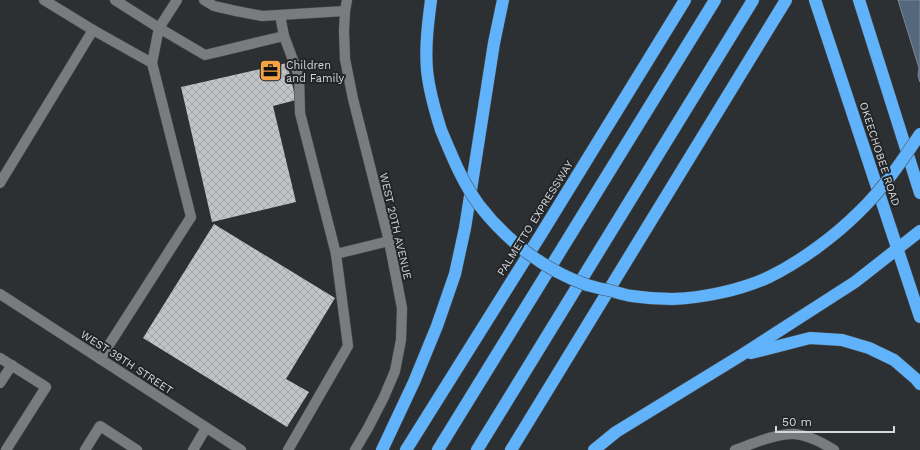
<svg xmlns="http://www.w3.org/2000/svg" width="920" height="450" font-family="'Work Sans',sans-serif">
<defs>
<pattern id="building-cross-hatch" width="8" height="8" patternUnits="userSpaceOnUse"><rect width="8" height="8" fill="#c1c4c7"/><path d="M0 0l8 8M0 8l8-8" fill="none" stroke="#a1a3a6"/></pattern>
</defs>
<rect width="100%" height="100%" fill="#2d3032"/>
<polygon fill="#53687c" stroke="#7a8998" points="898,0 920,0 920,82 918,76 919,68"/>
<g fill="url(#building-cross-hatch)">
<polygon points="287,63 296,100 273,106 296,202 212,222 181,87"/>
<polygon points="214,224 335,298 286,379 309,392 287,427 143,338"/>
</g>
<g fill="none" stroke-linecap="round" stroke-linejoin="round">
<defs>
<g id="minor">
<polyline points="44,0 93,30 152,63"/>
<polyline points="177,0 159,28 205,55 284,36 280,15"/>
<polyline points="204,0 214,6 236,11 262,16 345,11"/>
<polyline points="347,0 345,11 344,31 345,59 353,99 389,241 402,308 401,340 395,371 384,397 368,428 355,450"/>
<polyline points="284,36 299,76 300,113 336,254"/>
<polyline points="0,183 93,30"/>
<polyline points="0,294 241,450"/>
<polyline points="0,358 46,387 6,450"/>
<polyline points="100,359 191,217 152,63 159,28 115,0"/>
<polyline points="0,383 12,365"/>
<polyline points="85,450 100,426 137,450"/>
<polyline points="193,450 206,428"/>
<polyline points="288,450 348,346 336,254 389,241"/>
<path d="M 735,450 C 752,444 777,433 794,434 C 809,435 823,443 834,450"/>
</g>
<g id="highway">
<path d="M 431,0 C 428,23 425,47 427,70 C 429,91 435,111 441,130"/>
<polyline points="815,0 920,317"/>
<polyline points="859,0 920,193"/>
<polyline points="751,353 810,338 842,340 869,348 894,360 916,379 920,384"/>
<polyline points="382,450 414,382 437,326 455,274 465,228 494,43 503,0"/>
<polyline points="406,450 540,236 685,0"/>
<polyline points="438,450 715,0"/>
<polyline points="477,450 753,0"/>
<polyline points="511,450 786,0"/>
<polyline points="594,450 616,432 740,356 855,282 920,231"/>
</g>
</defs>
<use href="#minor" stroke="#4b4d4f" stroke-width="11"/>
<use href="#highway" stroke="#4b4d4f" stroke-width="13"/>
<use href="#minor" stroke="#797c7f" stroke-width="10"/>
<use href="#highway" stroke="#60b3fa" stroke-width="12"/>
<defs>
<path id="highway-bridge" d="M 441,130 C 452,156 462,182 479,205 C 506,240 544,270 587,285 C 594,287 601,289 608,290 C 616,292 624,295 632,296 C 645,298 660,299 672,299 C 703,298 741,290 769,277 C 800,262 835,236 859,212 C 883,189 902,161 920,134"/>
</defs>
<use href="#highway-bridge" stroke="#4b4d4f" stroke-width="13" stroke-linecap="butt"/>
<use href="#highway-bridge" stroke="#60b3fa" stroke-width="12"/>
</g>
<defs>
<symbol id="office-square" viewBox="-11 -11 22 22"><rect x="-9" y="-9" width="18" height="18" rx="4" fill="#f5a345" stroke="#232628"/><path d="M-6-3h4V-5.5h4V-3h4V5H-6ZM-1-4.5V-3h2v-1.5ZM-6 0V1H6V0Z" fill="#111"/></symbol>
</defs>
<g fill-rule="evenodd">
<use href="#office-square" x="258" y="58" width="25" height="25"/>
</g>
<g text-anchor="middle" stroke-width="4" stroke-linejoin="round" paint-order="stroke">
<g font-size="11" fill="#d6d7d9" stroke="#232628" text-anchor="start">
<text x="286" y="69">Children<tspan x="286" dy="13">and Family</tspan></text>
</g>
<g font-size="11" fill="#d6d7d9" stroke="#232628">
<text transform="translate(880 154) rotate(72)" y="4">OKEECHOBEE ROAD</text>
<text transform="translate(535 218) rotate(-58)" y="4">PALMETTO EXPRESSWAY</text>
<text transform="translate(396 226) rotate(77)" y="4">WEST 20TH AVENUE</text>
<text transform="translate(127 362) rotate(33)" y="4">WEST 39TH STREET</text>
</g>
</g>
<path d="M776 426v6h118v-6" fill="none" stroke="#d6d7d9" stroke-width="2"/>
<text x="782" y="426" font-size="12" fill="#d6d7d9" stroke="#232628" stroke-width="3" paint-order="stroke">50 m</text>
</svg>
